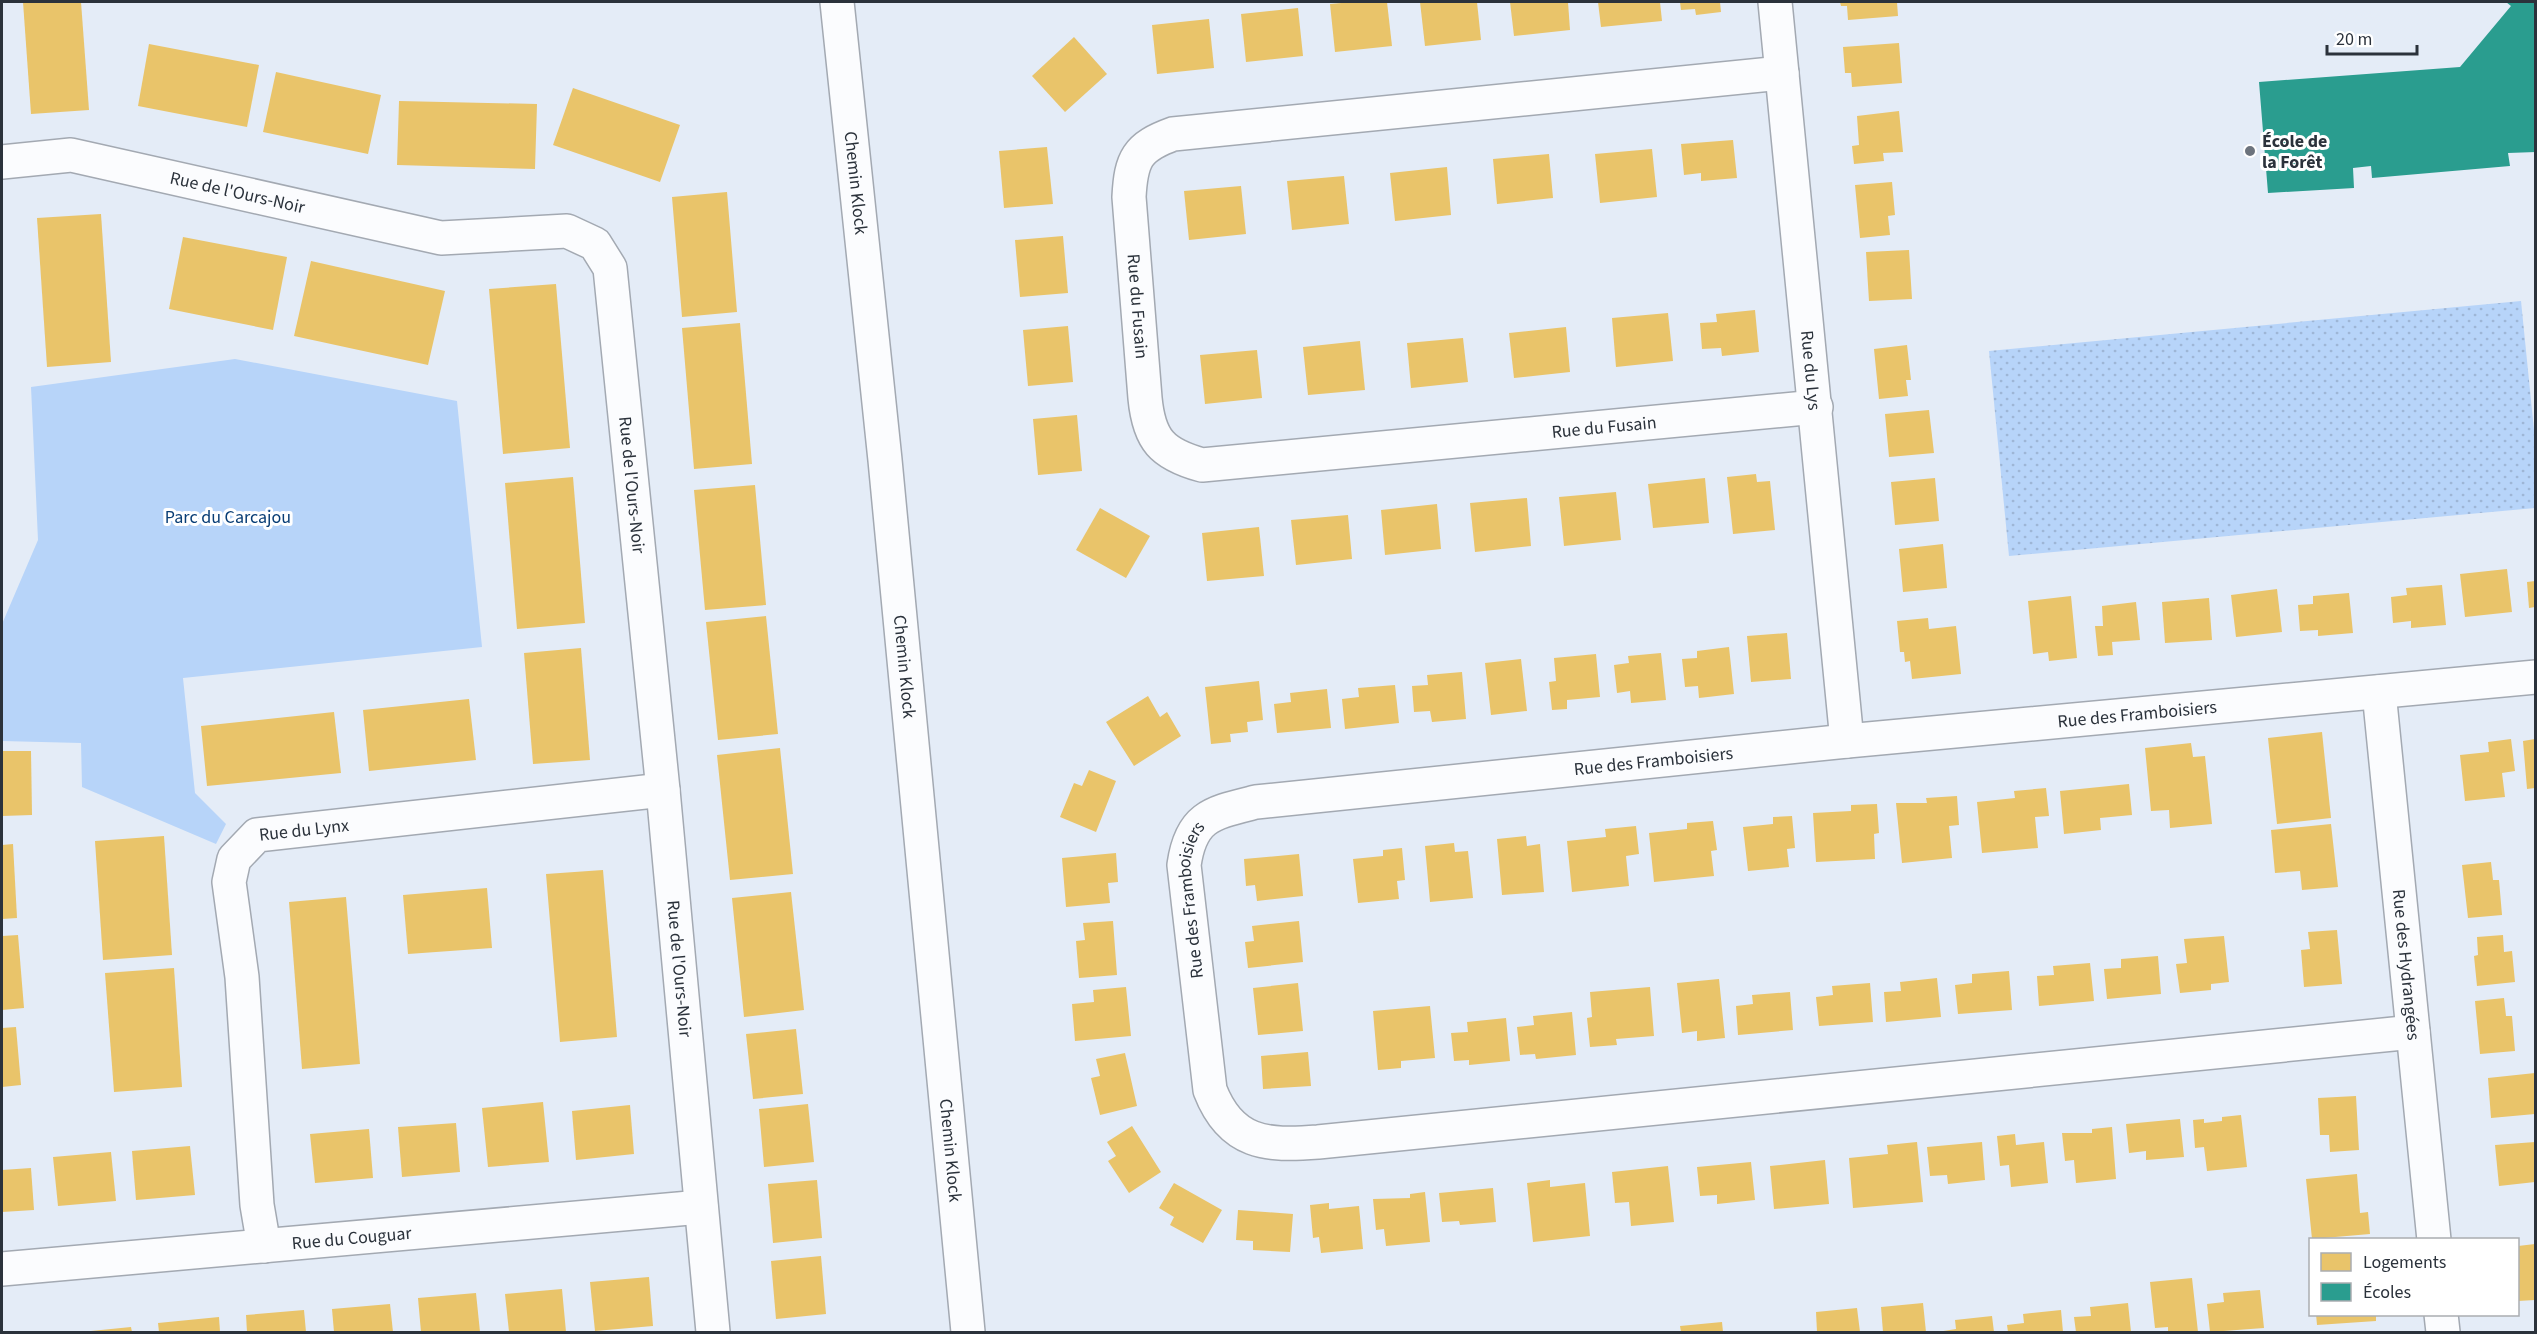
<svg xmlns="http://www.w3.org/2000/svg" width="2537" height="1334" font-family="'Source Sans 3',sans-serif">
<defs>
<pattern id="grass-dots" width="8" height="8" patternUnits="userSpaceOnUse" patternTransform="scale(1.5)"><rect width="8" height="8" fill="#b7d4f9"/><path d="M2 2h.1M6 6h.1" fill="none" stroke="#9eb6d6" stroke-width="1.8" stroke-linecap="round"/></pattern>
</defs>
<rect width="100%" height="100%" fill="#e4ecf7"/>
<polygon fill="url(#grass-dots)" points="2521,301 2535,440 2535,508 2009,556 1989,351"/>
<polygon fill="#b7d4f9" points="235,359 457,401 482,647 183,678 195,793 226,824 216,844 82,787 81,743 2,741 2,624 38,540 31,387"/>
<g fill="#e9c46a">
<polygon points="23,2 81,2 89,110 31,114"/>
<polygon points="1353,2 1387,2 1392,46 1335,52 1330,4"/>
<polygon points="1420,2 1477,2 1481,40 1425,46"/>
<polygon points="1510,2 1568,2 1570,30 1514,36"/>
<polygon points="1598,2 1660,2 1662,21 1601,27"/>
<polygon points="1680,2 1720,2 1721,12 1696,15 1695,9 1681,10"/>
<polygon points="1840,2 1897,2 1898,16 1848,20 1847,6 1841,6"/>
<polygon points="1298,8 1303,56 1246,62 1241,14"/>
<polygon points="1209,19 1214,68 1157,74 1152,25"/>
<polygon points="1074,37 1107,74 1065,112 1032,76"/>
<polygon points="1899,43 1902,83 1852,87 1851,73 1845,73 1843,47"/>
<polygon points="149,44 259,65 247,127 138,106"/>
<polygon points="276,72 381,95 368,154 263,132"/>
<polygon points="573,88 680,125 660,182 553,145"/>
<polygon points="399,101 537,104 535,169 397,165"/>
<polygon points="1899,111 1903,152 1883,153 1884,161 1854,164 1852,146 1859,145 1857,116"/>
<polygon points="1733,140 1737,178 1701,181 1701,173 1684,175 1681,144"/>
<polygon points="1047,147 1053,204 1004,208 999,151"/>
<polygon points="1652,149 1657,197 1600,203 1595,154"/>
<polygon points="1549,154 1553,198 1497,204 1493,159"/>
<polygon points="1447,167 1451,215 1395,221 1390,173"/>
<polygon points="1344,176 1349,224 1292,230 1287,181"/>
<polygon points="1892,182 1895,215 1888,216 1890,235 1860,238 1855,185"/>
<polygon points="1241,186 1246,234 1189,240 1184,191"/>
<polygon points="727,192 737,312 682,317 672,197"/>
<polygon points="101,214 111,362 47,367 37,218"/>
<polygon points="1063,236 1068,293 1020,297 1015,240"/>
<polygon points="183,237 287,257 273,330 169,309"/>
<polygon points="1909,250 1912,299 1869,301 1866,252"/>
<polygon points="311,261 445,291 428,365 294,336"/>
<polygon points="556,284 570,448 503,454 489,289"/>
<polygon points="1755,310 1759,352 1722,356 1721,348 1702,349 1700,323 1717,322 1716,314"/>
<polygon points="1668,313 1673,361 1616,367 1612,318"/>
<polygon points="740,323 752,464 694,469 682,328"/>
<polygon points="1068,326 1073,382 1028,386 1023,330"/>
<polygon points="1566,327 1570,372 1514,378 1509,333"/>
<polygon points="1463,338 1468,382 1411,388 1407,343"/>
<polygon points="1360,341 1365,390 1308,395 1303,347"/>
<polygon points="1907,345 1911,380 1906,380 1908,396 1879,399 1874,349"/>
<polygon points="1257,350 1262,398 1205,404 1200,355"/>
<polygon points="1929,410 1934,453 1889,457 1885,414"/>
<polygon points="1077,415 1082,471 1038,475 1033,419"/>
<polygon points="1756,474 1757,482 1770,481 1775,530 1733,534 1727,477"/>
<polygon points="573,477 585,623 517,629 505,483"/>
<polygon points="1705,478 1709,523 1653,528 1648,484"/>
<polygon points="1935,478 1939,521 1895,525 1891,482"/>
<polygon points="755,485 766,605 705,610 694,490"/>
<polygon points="1616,492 1621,540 1564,546 1559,497"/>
<polygon points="1527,498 1531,546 1475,552 1470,503"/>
<polygon points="1437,504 1441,549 1385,555 1381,510"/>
<polygon points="1100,508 1150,536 1126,578 1076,550"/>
<polygon points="1348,515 1352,559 1296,565 1291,520"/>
<polygon points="1259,527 1264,576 1207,581 1202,533"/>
<polygon points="1943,544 1947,588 1903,592 1899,549"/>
<polygon points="2507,569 2512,612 2465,617 2460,574"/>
<polygon points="2535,581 2535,607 2529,608 2527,582"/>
<polygon points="2442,585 2446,625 2411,628 2411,621 2393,623 2391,597 2407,595 2406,588"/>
<polygon points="2277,589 2282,632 2236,637 2231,595"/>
<polygon points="2349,593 2353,633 2318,636 2318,630 2300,631 2298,605 2313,604 2313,596"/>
<polygon points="2071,596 2077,658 2049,661 2048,652 2033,654 2028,601"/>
<polygon points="2209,598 2212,640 2165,643 2162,602"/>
<polygon points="2136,602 2140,640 2112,642 2113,655 2098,656 2095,626 2103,626 2102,606"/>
<polygon points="766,616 778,734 718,740 706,622"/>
<polygon points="1928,618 1929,629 1956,626 1961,674 1912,679 1910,661 1905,662 1904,652 1900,652 1897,621"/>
<polygon points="1787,633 1791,679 1751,682 1747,636"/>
<polygon points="1729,647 1734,694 1699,698 1698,686 1685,687 1682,659 1697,658 1697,651"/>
<polygon points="581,648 590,760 533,764 524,653"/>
<polygon points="1661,653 1666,700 1631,703 1630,691 1617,693 1614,665 1629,663 1628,656"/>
<polygon points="1596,654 1600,697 1567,700 1567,709 1552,710 1549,682 1556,681 1554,658"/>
<polygon points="1521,659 1527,711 1491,715 1485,663"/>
<polygon points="1462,672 1466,719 1432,722 1430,711 1414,712 1412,686 1428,685 1427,675"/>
<polygon points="1259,681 1263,720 1247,722 1248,732 1230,734 1231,742 1211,744 1205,687"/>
<polygon points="1395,685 1399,723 1345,729 1342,699 1359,697 1358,688"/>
<polygon points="1327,689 1331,728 1277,733 1274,704 1291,702 1290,693"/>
<polygon points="1148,696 1160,717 1167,712 1181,736 1134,766 1106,722"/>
<polygon points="469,699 476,760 369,771 363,710"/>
<polygon points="334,712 341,773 207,786 201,726"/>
<polygon points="2322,732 2331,818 2277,824 2268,738"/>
<polygon points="2511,739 2515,771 2502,773 2505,797 2465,801 2460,755 2489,752 2488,742"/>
<polygon points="2535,739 2535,788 2527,789 2523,741"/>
<polygon points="2191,743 2193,757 2205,756 2212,824 2170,828 2169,810 2151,811 2145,748"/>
<polygon points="780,748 793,874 730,880 717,755"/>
<polygon points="2,751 31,751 32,815 2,816"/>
<polygon points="1089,770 1116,781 1096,832 1060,817 1074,783 1082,786"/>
<polygon points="2129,784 2132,815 2100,818 2101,830 2064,834 2060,791"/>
<polygon points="2046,788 2049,816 2035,817 2038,848 1982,853 1977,802 2015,798 2014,791"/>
<polygon points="1957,796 1959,825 1949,826 1952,858 1902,863 1896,803 1927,803 1926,798"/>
<polygon points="1877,804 1879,833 1874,834 1875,859 1816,862 1813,813 1851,811 1851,805"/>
<polygon points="1792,816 1795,848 1787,849 1789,867 1748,871 1743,827 1773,824 1773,817"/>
<polygon points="1713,821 1717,850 1711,851 1714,876 1654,882 1649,833 1687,829 1687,823"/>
<polygon points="2331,824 2338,887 2302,890 2300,871 2275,873 2271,830"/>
<polygon points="1636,826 1639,854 1626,856 1629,886 1572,892 1567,841 1606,837 1605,829"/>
<polygon points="164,836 172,955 103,960 95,841"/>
<polygon points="1526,836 1527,846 1540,844 1544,892 1502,895 1497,839"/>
<polygon points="1454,843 1455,852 1468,851 1473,898 1430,902 1425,846"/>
<polygon points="13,844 17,918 2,919 2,845"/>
<polygon points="1402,848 1405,880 1397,881 1399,899 1358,903 1353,859 1383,856 1383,850"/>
<polygon points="1116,853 1118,882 1108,883 1110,903 1066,907 1062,858"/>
<polygon points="1299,854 1303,896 1257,901 1255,885 1246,886 1244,859"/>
<polygon points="2491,862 2493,880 2499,880 2502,915 2468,918 2462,865"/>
<polygon points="603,870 617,1037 560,1042 546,874"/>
<polygon points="487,888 492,948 408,954 403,895"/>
<polygon points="791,892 804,1010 744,1017 732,898"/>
<polygon points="346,897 360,1064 302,1069 289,902"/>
<polygon points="1113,921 1117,975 1079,978 1076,941 1085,940 1083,923"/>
<polygon points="1299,921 1303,962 1248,968 1245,942 1254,941 1252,926"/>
<polygon points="2337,930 2342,984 2304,987 2301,950 2310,949 2308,932"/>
<polygon points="18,935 24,1008 2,1010 2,936"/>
<polygon points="2503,935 2504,952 2512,951 2515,982 2477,986 2474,956 2478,955 2477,937"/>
<polygon points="2224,936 2229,982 2211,984 2211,990 2180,993 2176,964 2187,963 2184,939"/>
<polygon points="2158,956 2161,994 2107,999 2104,969 2121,968 2121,959"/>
<polygon points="2090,963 2094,1001 2039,1006 2037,976 2054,975 2053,966"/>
<polygon points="174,968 182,1087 114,1092 105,973"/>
<polygon points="2009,971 2012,1010 1958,1014 1955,985 1972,983 1972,974"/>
<polygon points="1937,978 1941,1017 1886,1022 1884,992 1901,991 1900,982"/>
<polygon points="1719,979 1725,1038 1697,1041 1697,1031 1682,1033 1677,983"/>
<polygon points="1298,983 1303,1031 1258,1035 1253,988"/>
<polygon points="1870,983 1873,1022 1819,1026 1816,997 1833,995 1832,986"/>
<polygon points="1126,987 1131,1036 1075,1041 1072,1004 1094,1002 1093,990"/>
<polygon points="1650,987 1654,1036 1616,1039 1617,1045 1590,1047 1587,1018 1592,1017 1590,992"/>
<polygon points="1790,992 1793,1030 1738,1035 1736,1006 1753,1004 1752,995"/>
<polygon points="2504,998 2506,1016 2512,1016 2515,1051 2480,1054 2475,1001"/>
<polygon points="1430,1006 1435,1058 1401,1061 1401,1068 1378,1070 1373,1011"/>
<polygon points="1572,1012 1576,1055 1536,1059 1535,1054 1520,1055 1517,1027 1534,1025 1533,1016"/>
<polygon points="1506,1018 1510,1061 1469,1065 1469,1060 1454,1061 1451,1033 1468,1032 1467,1022"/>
<polygon points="16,1027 21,1085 2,1087 2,1028"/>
<polygon points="796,1029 803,1094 753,1099 746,1034"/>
<polygon points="1308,1052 1311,1086 1263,1089 1261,1056"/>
<polygon points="1125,1053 1137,1106 1100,1115 1091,1078 1100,1076 1096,1059"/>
<polygon points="2535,1073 2535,1114 2491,1118 2488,1078"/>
<polygon points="2356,1096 2359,1150 2330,1152 2329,1135 2320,1135 2318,1098"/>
<polygon points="543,1102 549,1162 488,1167 482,1108"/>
<polygon points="808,1104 814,1162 764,1167 759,1109"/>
<polygon points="630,1105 634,1154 576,1160 572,1111"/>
<polygon points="2241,1115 2247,1167 2207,1171 2204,1147 2195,1148 2193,1120 2204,1119 2204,1123 2222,1121 2222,1117"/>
<polygon points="2180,1119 2184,1157 2146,1160 2146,1151 2129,1153 2126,1124"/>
<polygon points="456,1123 460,1172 402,1177 398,1127"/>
<polygon points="1132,1126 1161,1172 1129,1193 1108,1161 1116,1156 1107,1142"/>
<polygon points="2112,1127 2116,1179 2076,1183 2074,1160 2065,1161 2062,1133 2092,1133 2092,1129"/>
<polygon points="369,1129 373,1178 315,1183 310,1134"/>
<polygon points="2015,1134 2016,1145 2044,1142 2048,1183 2011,1187 2009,1165 2000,1166 1997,1136"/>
<polygon points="1917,1142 1923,1202 1853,1208 1849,1158 1888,1154 1887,1145"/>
<polygon points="1982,1142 1985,1180 1948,1184 1947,1175 1930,1176 1927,1147"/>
<polygon points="2535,1142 2535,1182 2499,1186 2495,1145"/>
<polygon points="190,1146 195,1195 136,1200 132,1151"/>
<polygon points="111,1152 116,1201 58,1206 53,1157"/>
<polygon points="1825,1160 1829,1204 1774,1209 1770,1166"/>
<polygon points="1751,1162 1755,1200 1717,1204 1717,1195 1700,1196 1697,1167"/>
<polygon points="1668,1166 1674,1222 1631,1226 1629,1202 1615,1203 1612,1172"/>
<polygon points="31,1168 34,1210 2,1212 2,1170"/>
<polygon points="2357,1174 2360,1213 2368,1212 2370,1234 2312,1239 2306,1179"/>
<polygon points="817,1180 822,1238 773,1243 768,1184"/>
<polygon points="1550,1180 1550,1187 1585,1183 1590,1236 1533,1242 1527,1183"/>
<polygon points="1174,1183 1222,1210 1203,1243 1170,1225 1174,1217 1159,1208"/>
<polygon points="1493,1188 1496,1222 1460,1225 1459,1221 1442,1222 1439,1193"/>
<polygon points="1425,1192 1430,1242 1386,1246 1384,1229 1376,1230 1373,1199 1410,1198 1410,1194"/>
<polygon points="1329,1203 1329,1209 1359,1206 1363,1249 1321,1253 1319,1237 1313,1238 1310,1205"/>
<polygon points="1238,1210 1293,1214 1290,1252 1253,1250 1253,1241 1236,1240"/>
<polygon points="2535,1244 2535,1300 2518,1301 2518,1246"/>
<polygon points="821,1256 826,1314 776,1319 771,1261"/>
<polygon points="649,1277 653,1326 595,1331 590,1282"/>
<polygon points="2192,1278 2198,1332 2168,1332 2168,1327 2155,1328 2150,1282"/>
<polygon points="562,1289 566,1332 509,1332 505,1294"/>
<polygon points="2260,1290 2264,1328 2210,1332 2207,1304 2224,1302 2223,1293"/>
<polygon points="476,1293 480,1332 421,1332 418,1298"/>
<polygon points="1923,1303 1926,1332 1883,1332 1881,1307"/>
<polygon points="2128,1303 2131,1332 2076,1332 2074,1317 2091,1316 2090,1307"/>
<polygon points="390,1304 393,1332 334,1332 332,1309"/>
<polygon points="1857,1308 1860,1332 1817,1332 1816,1312"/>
<polygon points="304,1310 306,1332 247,1332 246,1315"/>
<polygon points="2061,1310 2063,1332 2008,1332 2007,1325 2024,1323 2023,1314"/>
<polygon points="2316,1314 2376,1314 2376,1321 2317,1325"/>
<polygon points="1992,1316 1994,1332 1937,1332 1956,1329 1955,1320"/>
<polygon points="219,1317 220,1332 159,1332 158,1323"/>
<polygon points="1722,1322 1723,1332 1681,1332 1680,1326"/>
<polygon points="131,1327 132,1332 91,1332 91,1331"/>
</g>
<polygon fill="#2a9d8f" points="2506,2 2536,2 2536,152 2508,153 2510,166 2372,178 2371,166 2353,168 2354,188 2268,193 2259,82 2460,67 2511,6"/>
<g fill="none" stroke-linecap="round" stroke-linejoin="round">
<defs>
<g id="street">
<path id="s1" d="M 1775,2 L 1847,741"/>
<path id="s2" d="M 1782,73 L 1173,134 C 1137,147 1131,159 1129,197 L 1145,398 C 1149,440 1162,454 1202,465 L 1816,407"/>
<path id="s3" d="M 2,162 L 71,155 L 441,238 L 567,231 L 595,244 L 610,268 L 663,790 L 713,1332"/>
<path id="s4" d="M 2379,692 L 2434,1240"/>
<path id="s5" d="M 2413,1032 L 1318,1142 C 1266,1146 1231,1144 1210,1090 L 1184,865 C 1191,816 1212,813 1256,802 L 1847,741 L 2536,677"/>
<path id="s6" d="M 264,1246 L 257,1205 L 242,977 L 229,882 L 234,859 L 257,835 L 663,790"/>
<path id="s7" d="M 2,1269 L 701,1207"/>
<polyline points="2441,1314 2443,1332"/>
</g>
<g id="secondary">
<path id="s8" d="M 837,2 L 885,460 L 968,1332"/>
</g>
</defs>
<use href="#street" stroke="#a3a9b2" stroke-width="36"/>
<use href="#secondary" stroke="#a3a9b2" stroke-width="36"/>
<use href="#street" stroke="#fbfcfe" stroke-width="33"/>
<use href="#secondary" stroke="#fbfcfe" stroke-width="33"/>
</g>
<circle fill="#6c737d" stroke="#fff" stroke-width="2" cx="2250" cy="151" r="6"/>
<g text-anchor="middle" stroke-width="6" stroke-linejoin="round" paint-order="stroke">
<g font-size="18" font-weight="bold" fill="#2b323b" stroke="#fff" text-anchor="start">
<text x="2262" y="147">École de<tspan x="2262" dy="21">la Forêt</tspan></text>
</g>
<g font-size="18" fill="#2b323b" stroke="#fff">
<text dy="6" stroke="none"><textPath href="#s8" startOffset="182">Chemin Klock</textPath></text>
<text dy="6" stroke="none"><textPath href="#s3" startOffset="240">Rue de l'Ours-Noir</textPath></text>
<text dy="6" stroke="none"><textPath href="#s2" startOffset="806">Rue du Fusain</textPath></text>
<text dy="6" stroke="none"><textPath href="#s1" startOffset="370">Rue du Lys</textPath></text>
<text dy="6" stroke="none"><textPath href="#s2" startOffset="1398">Rue du Fusain</textPath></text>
<text dy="6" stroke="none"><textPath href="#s3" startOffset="852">Rue de l'Ours-Noir</textPath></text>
<text dy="6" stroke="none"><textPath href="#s8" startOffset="668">Chemin Klock</textPath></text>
<text dy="6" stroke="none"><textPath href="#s5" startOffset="2450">Rue des Framboisiers</textPath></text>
<text dy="6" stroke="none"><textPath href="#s5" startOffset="1964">Rue des Framboisiers</textPath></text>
<text dy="6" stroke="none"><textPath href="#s6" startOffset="470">Rue du Lynx</textPath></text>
<text dy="6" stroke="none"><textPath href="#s5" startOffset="1425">Rue des Framboisiers</textPath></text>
<text dy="6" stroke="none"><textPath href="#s4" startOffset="274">Rue des Hydrangées</textPath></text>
<text dy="6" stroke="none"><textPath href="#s3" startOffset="1338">Rue de l'Ours-Noir</textPath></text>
<text dy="6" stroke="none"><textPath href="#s8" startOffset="1154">Chemin Klock</textPath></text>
<text dy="6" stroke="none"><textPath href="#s7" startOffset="351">Rue du Couguar</textPath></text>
</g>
<g font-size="18" fill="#083d75" stroke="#fff">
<text x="228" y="523">Parc du Carcajou</text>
</g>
</g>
<rect width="2537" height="1334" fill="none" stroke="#2b323b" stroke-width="6"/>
<rect x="2309" y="1238" width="210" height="78" fill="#ffffff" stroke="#aaadb1" stroke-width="1.5"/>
<rect x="2321" y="1253" width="30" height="18" fill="#e9c46a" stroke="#aaadb1" stroke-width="1.5"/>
<text x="2363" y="1268" font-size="18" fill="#2b323b">Logements</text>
<rect x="2321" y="1283" width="30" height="18" fill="#2a9d8f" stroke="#aaadb1" stroke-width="1.5"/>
<text x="2363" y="1298" font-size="18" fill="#2b323b">Écoles</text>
<path d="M2327 45v9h90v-9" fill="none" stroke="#2b323b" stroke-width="3"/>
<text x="2336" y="45" font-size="18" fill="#2b323b" stroke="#ffffff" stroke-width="4.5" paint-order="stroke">20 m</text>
</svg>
